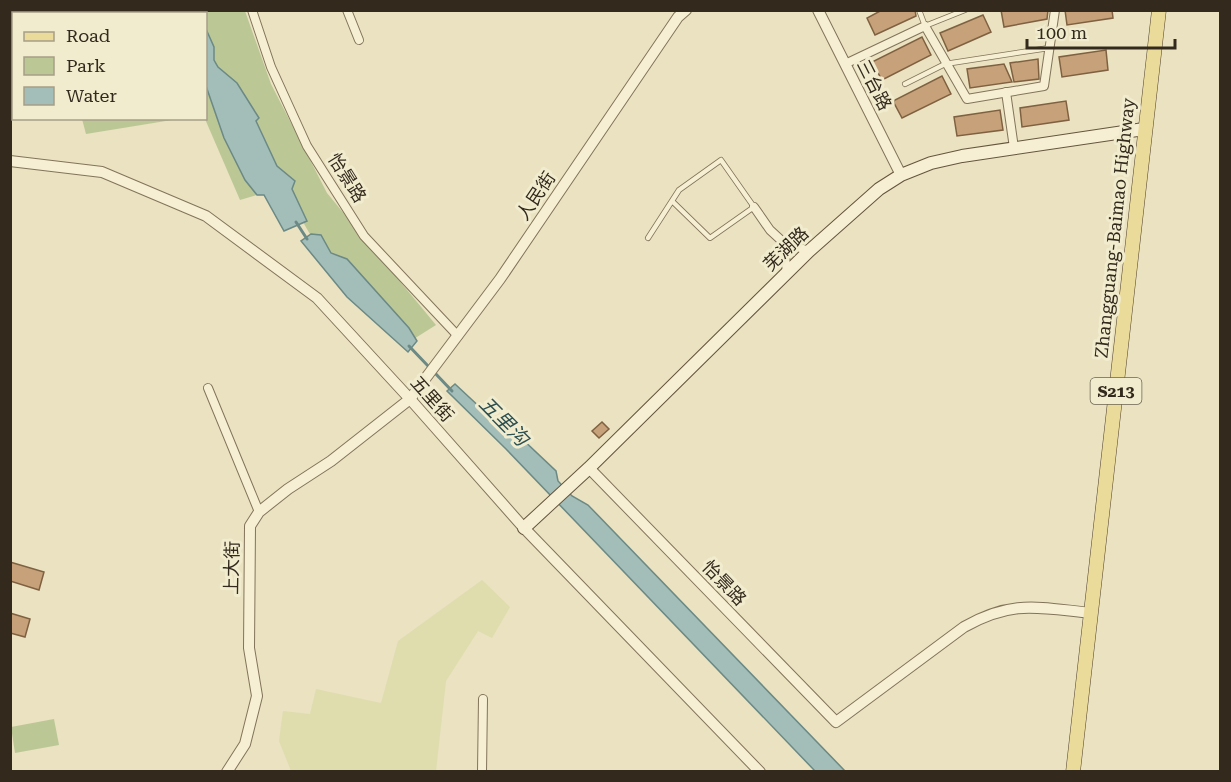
<svg xmlns="http://www.w3.org/2000/svg" width="1231" height="782" font-family="'Roboto Serif','Noto Sans SC',serif">
<rect width="100%" height="100%" fill="#eae2c0"/>
<polygon fill="#dfddae" points="482,580 510,607 492,638 478,631 446,681 436,771 291,771 279,741 283,711 310,714 316,689 381,703 398,641"/>
<g fill="#bcc796">
<polygon points="10,11 245,11 271,84 327,193 436,325 409,342 315,243 283,187 240,200 205,119 206,14 14,14 13,18 11,15"/>
<polygon points="82,119 82,118 178,119 86,134"/>
<polygon points="54,719 59,745 15,753 11,727"/>
</g>
<g fill="#a3bdb8" stroke="#6b8985" stroke-width="1.5">
<polygon points="206,29 214,47 214,60 218,67 237,83 259,118 256,121 277,166 295,181 292,189 307,221 284,231 264,195 257,195 245,180 224,138 206,86"/>
<polygon points="311,234 321,235 331,253 347,259 409,328 417,341 408,352 347,297 301,241"/>
<polygon points="455,384 515,440 520,437 556,471 558,481 572,496 588,505 845,771 815,771 506,449 447,391"/>
</g>
<g fill="none" stroke-linecap="round" stroke-linejoin="round">
<g stroke="#6b8985" stroke-width="3">
<polyline points="296,222 307,239"/>
<polyline points="409,346 429,367"/>
<polyline points="434,372 452,391"/>
</g>
</g>
<g fill="#c6a179" stroke="#7f6141" stroke-width="1.5">
<polygon points="882,10 915,10 916,16 875,35 867,18"/>
<polygon points="1001,10 1048,10 1047,19 1004,27"/>
<polygon points="1065,10 1112,10 1113,18 1067,25"/>
<polygon points="983,15 991,32 948,51 940,33"/>
<polygon points="922,37 931,55 882,80 872,62"/>
<polygon points="1106,50 1108,70 1062,77 1059,57"/>
<polygon points="1038,59 1039,79 1014,82 1010,63"/>
<polygon points="1004,64 1012,82 970,88 967,69"/>
<polygon points="942,76 951,94 902,118 893,101"/>
<polygon points="1066,101 1069,120 1022,127 1020,108"/>
<polygon points="1000,110 1003,130 957,136 954,117"/>
<polygon points="602,422 609,429 599,438 592,431"/>
<polygon points="10,562 44,572 39,590 10,581"/>
<polygon points="10,613 30,619 25,637 10,633"/>
</g>
<g fill="none" stroke-linecap="round" stroke-linejoin="round">
<defs>
<g id="service">
<polyline points="919,10 925,26 965,10"/>
<polyline points="905,84 945,64 1049,48"/>
<polyline points="648,238 679,190 721,160 754,207 710,238 672,201"/>
</g>
<g id="minor">
<polyline points="252,10 271,67 307,146 364,236 458,336"/>
<polyline points="347,10 359,40"/>
<polyline points="845,64 925,26 967,99 1044,86 1055,10"/>
<polyline points="1006,92 1014,148"/>
<polyline points="754,207 770,230 783,242"/>
<polyline points="787,272 783,242 809,251"/>
<polyline points="208,388 259,512"/>
<polyline points="482,772 483,699"/>
</g>
<g id="tertiary">
<polyline points="818,10 901,175"/>
<polyline points="10,161 102,172 206,216 317,298 410,399 524,528 760,772"/>
<path d="M 589,468 L 836,722 L 964,627 C 1013,599 1039,608 1092,613"/>
<polyline points="227,772 245,744 257,696 249,648 250,526 259,512 288,489 331,461 410,399 500,279 678,17 686,10"/>
</g>
<polyline id="secondary" points="524,528 589,468 809,251 879,189 901,175 931,163 962,156 1144,129"/>
<polyline id="primary" points="1073,772 1159,10"/>
</defs>
<use href="#service" stroke="#82745a" stroke-width="6"/>
<use href="#minor" stroke="#82745a" stroke-width="10"/>
<use href="#tertiary" stroke="#82745a" stroke-width="12"/>
<use href="#secondary" stroke="#64553d" stroke-width="14"/>
<use href="#primary" stroke="#50412e" stroke-width="15"/>
<use href="#service" stroke="#f6efd3" stroke-width="4.5"/>
<use href="#minor" stroke="#f6efd3" stroke-width="8"/>
<use href="#tertiary" stroke="#f6efd3" stroke-width="10"/>
<use href="#secondary" stroke="#f6efd3" stroke-width="12"/>
<use href="#primary" stroke="#ebdb9a" stroke-width="14"/>
</g>
<g text-anchor="middle" stroke-width="6" stroke-linejoin="round" paint-order="stroke">
<rect fill="#f2eccf" stroke="#6c6452" stroke-width="1.5" x="1090.5" y="378" width="51" height="26" rx="4.5"/>
<g font-size="16" font-weight="bold" fill="#332a1d">
<text x="1116" y="397">S213</text>
</g>
<g font-size="18" fill="#332a1d" stroke="#f2eccf">
<text transform="translate(874 85) rotate(63)" y="6">三台路</text>
<text transform="translate(347 178) rotate(58)" y="6">怡景路</text>
<text transform="translate(536 196) rotate(-56)" y="6">人民街</text>
<text transform="translate(1115 228) rotate(-84)" y="6">Zhangguang-Baimao Highway</text>
<text transform="translate(786 249) rotate(-44)" y="6">芜湖路</text>
<text transform="translate(432 399) rotate(48)" y="6">五里街</text>
<text transform="translate(232 568) rotate(-89)" y="6">上大街</text>
<text transform="translate(724 583) rotate(46)" y="6">怡景路</text>
</g>
<g font-size="20" font-style="italic" fill="#2d5051" stroke="#f2eccf">
<text transform="translate(504 421) rotate(45)" y="7">五里沟</text>
</g>
</g>
<rect width="1231" height="782" fill="none" stroke="#332a1d" stroke-width="24"/>
<rect x="12" y="12" width="195" height="108" fill="#f2eccf" stroke="#a69e88" stroke-width="1.5"/>
<rect x="24" y="32" width="30" height="9" fill="#ebdb9a" stroke="#a69e88" stroke-width="1.5"/>
<text x="66" y="42" font-size="18" fill="#332a1d">Road</text>
<rect x="24" y="57" width="30" height="18" fill="#bcc796" stroke="#a69e88" stroke-width="1.5"/>
<text x="66" y="72" font-size="18" fill="#332a1d">Park</text>
<rect x="24" y="87" width="30" height="18" fill="#a3bdb8" stroke="#a69e88" stroke-width="1.5"/>
<text x="66" y="102" font-size="18" fill="#332a1d">Water</text>
<path d="M1027 39v9h148v-9" fill="none" stroke="#332a1d" stroke-width="3"/>
<text x="1036" y="39" font-size="18" fill="#332a1d" stroke="#f2eccf" stroke-width="4.5" paint-order="stroke">100 m</text>
</svg>
